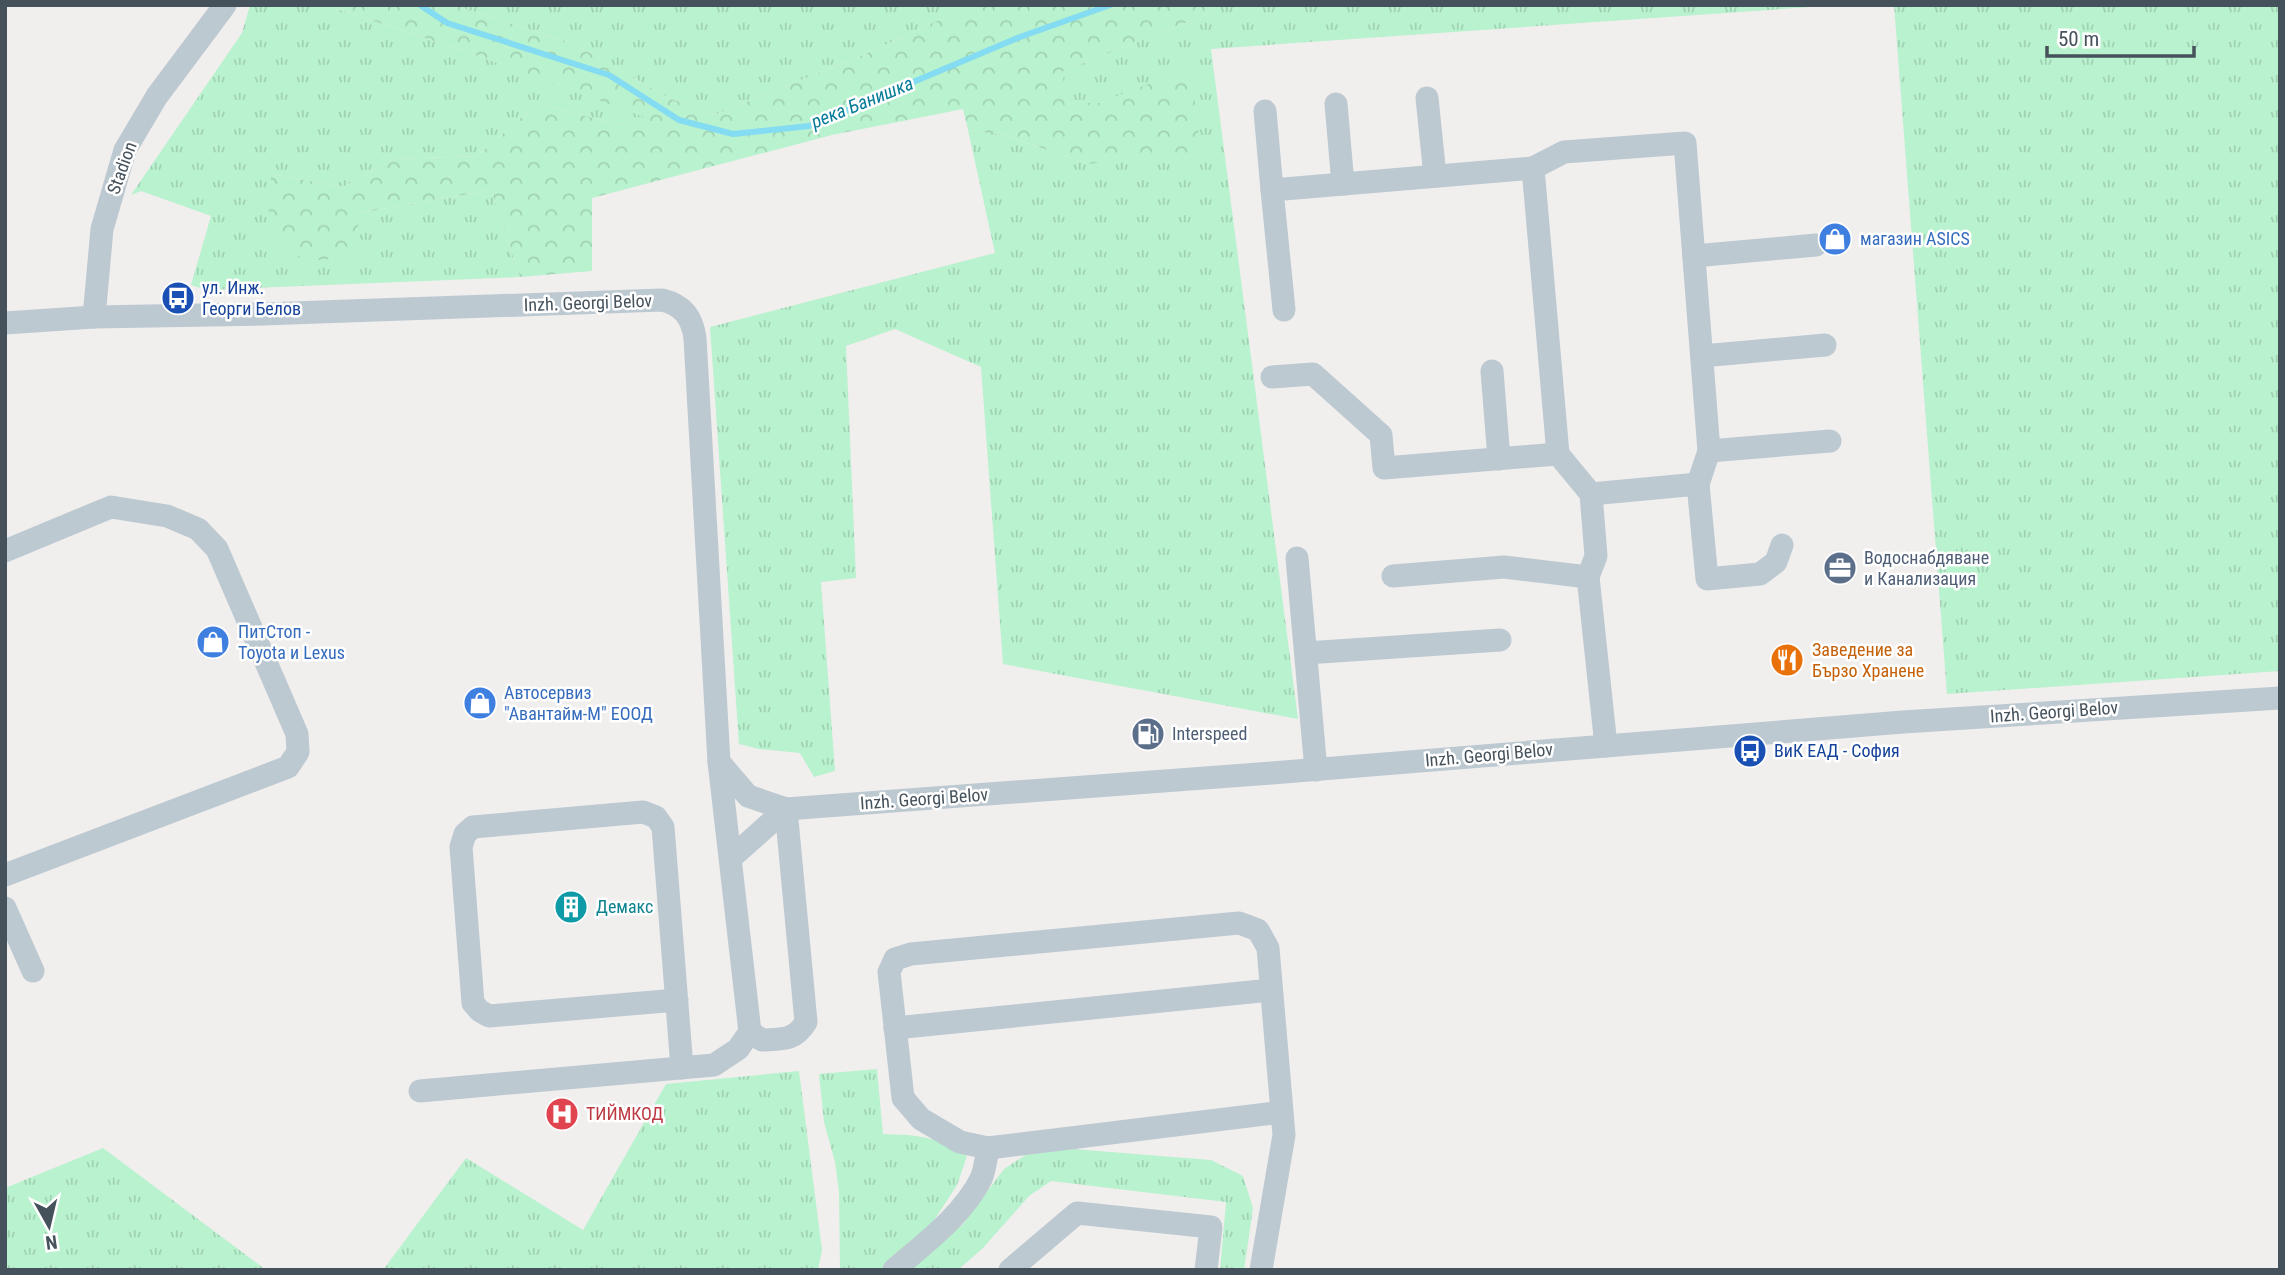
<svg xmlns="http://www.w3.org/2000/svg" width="2285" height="1275" font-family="'Roboto Condensed',sans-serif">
<defs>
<pattern id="grass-tufts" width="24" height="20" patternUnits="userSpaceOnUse" patternTransform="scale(1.75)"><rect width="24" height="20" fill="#b9f2ce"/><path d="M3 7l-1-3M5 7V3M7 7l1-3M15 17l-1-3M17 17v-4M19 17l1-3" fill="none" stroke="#a0d1b3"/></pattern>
<pattern id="forest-crowns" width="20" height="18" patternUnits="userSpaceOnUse" patternTransform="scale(1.75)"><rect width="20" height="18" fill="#b9f2ce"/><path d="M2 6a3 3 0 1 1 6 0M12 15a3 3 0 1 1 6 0" fill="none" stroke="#a0d1b3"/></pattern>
</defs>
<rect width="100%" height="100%" fill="#f1eeee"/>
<g fill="url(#grass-tufts)">
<polygon points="250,5 325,5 473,54 646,117 620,125 544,105 522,117 477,156 394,159 343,187 271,174 360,213 491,190 520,277 207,290 191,285 211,216 141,191 131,195 242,33"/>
<polygon points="454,5 972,5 861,56 714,115 667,97 574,44"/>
<polygon points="1219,5 1840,5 1211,49 1298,719 1003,664 981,367 895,329 846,346 856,578 821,582 835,771 814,777 800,753 759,749 739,744 710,327 995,253 968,130 1004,135 1088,164 1191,68 1100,103 1063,103 1063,71 1210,13"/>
<polygon points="1894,5 2280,5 2280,671 1947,694"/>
<path d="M 877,1069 L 883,1134 C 919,1135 936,1136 967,1156 L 957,1185 L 931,1225 L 883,1270 L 840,1270 L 839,1192 L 835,1162 L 824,1122 L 819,1074 Z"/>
<polygon points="799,1071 822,1250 818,1270 383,1270 466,1158 583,1230 666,1084"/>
<polygon points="103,1148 266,1270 5,1270 5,1188"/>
<polygon points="1073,1149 1211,1160 1243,1176 1253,1208 1244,1270 1220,1270 1226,1202 1051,1181 1029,1196 982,1249 958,1270 909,1270 963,1224 1004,1169 1027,1154"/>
</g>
<polygon fill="url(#forest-crowns)" points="325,5 454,5 574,44 667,97 714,115 861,56 972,5 1219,5 1210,13 1063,71 1064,103 1100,103 1191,67 1201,153 1088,164 1004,135 968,130 963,109 832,135 592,198 592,271 520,277 491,190 360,213 354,257 307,261 267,237 271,174 343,187 394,159 477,156 522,117 544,105 620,125 644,117 473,54"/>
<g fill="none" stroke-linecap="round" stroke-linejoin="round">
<polyline stroke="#83dcf1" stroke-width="6" points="420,5 447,23 609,75 679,120 733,134 809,126 1020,37 1110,5"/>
<g stroke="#bdc9d1" stroke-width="23">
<polyline points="1427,98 1435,176"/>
<polyline points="1336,104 1343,184"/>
<polyline points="1265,111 1272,190"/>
<polyline points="1533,168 1564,152 1685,143 1709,451 1698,484 1591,494"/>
<polyline points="1694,256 1816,245"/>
<polyline points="1284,310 1272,190 1533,168 1558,454 1591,494 1596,556 1588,577 1606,746"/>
<polyline points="94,317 102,229 125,150 157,96 225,5"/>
<path d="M 5,323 L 94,317 L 263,314 L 662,300 C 683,305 692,317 695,338 L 719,762 L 748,796 L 786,809 L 1272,773 L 1903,722 L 2280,698"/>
<polyline points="1702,356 1825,345"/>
<polyline points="1492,371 1499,459"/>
<polyline points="1272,377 1313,374 1381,435 1384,468 1558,454"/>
<polyline points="1709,451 1830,441"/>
<polyline points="1698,484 1707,579 1760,574 1776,562 1782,545"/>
<polyline points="5,551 111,507 167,516 198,529 217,549 297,734 298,752 288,767 5,875"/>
<polyline points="1297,558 1316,770"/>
<polyline points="1393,576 1504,567 1588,577"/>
<polyline points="1306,653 1500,640"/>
<polyline points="732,857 786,809"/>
<polyline points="5,908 33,971"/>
<polyline points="677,1000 489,1016 480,1011 473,1003 461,847 465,834 473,827 643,812 656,817 663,827 682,1068"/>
<polyline points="895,1028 1271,990"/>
<path d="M 750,1032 L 762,1040 C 783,1039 794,1041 806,1022 L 786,809"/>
<polyline points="420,1091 714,1065 738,1049 750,1032 719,762"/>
<path d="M 894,1270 C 925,1243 962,1216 981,1179 C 985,1170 986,1158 988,1148"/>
<polyline points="1010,1270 1077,1213 1211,1227 1206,1270"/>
<polyline points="1261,1270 1284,1135 1268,948 1258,930 1239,923 911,954 895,959 889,972 903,1098 921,1119 960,1142 988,1148 1282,1112"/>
</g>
</g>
<defs>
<symbol id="shop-disc" viewBox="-11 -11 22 22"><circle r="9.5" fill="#3f7fe0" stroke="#fff"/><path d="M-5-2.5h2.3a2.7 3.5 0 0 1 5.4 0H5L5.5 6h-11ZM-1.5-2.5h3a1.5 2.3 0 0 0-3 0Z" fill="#fff"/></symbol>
<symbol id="bus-disc" viewBox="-11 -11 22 22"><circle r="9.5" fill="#1a4fb4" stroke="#fff"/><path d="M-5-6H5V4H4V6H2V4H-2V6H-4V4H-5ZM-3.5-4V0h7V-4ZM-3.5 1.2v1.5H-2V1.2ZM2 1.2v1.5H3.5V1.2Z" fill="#fff"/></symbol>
<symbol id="office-disc" viewBox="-11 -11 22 22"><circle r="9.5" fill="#5c6f8a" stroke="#fff"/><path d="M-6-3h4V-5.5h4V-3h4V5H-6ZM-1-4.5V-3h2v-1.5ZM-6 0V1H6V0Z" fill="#fff"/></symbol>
<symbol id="restaurant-disc" viewBox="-11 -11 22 22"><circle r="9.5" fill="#e8710a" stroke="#fff"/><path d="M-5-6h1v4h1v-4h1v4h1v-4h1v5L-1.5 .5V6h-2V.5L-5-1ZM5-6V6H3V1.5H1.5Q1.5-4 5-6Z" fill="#fff"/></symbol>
<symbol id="fuel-disc" viewBox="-11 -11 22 22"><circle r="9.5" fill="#5c6f8a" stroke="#fff"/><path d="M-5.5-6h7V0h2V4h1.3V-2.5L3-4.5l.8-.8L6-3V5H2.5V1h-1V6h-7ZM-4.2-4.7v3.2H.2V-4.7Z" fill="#fff"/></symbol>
<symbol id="building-disc" viewBox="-11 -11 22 22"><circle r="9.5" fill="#0f9aa8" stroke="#fff"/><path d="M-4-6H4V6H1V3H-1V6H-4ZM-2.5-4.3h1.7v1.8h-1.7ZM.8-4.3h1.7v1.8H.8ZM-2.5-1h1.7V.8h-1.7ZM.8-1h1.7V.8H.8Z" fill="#fff"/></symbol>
<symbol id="hospital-disc" viewBox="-11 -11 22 22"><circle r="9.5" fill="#e0444e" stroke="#fff"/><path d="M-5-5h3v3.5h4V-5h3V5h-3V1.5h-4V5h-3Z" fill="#fff"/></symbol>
</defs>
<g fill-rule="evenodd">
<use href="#shop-disc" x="1816" y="220" width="38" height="38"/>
<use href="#bus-disc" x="159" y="279" width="38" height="38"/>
<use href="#office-disc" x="1821" y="549" width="38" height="38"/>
<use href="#shop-disc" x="194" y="623" width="38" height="38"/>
<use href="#restaurant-disc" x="1768" y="641" width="38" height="38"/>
<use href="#shop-disc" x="461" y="684" width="38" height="38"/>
<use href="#fuel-disc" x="1129" y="715" width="38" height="38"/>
<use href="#bus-disc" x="1731" y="732" width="38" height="38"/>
<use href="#building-disc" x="552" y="888" width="38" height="38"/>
<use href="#hospital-disc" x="543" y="1095" width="38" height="38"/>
</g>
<g text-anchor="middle" stroke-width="5" stroke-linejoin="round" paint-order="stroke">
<g font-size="18" fill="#45525c" stroke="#fff">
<text transform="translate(122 168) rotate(-70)" y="6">Stadion</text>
<text transform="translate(588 303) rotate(-2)" y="6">Inzh. Georgi Belov</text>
<text transform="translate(2054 712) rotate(-4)" y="6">Inzh. Georgi Belov</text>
<text transform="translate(1489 755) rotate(-5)" y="6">Inzh. Georgi Belov</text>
<text transform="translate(924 799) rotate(-4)" y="6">Inzh. Georgi Belov</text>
</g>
<g font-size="18" fill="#366cbe" stroke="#fff" text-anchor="start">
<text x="1860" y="245">магазин ASICS</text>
<text x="238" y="638">ПитСтоп -<tspan x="238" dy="21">Toyota и Lexus</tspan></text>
<text x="504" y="699">Автосервиз<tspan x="504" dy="21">"Авантайм-М" ЕООД</tspan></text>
</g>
<g font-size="18" fill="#164399" stroke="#fff" text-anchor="start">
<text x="202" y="294">ул. Инж.<tspan x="202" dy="21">Георги Белов</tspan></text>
<text x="1774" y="757">ВиК ЕАД - София</text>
</g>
<g font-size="18" fill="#4e5e75" stroke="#fff" text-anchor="start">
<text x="1864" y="564">Водоснабдяване<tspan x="1864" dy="21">и Канализация</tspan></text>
<text x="1172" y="740">Interspeed</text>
</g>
<g font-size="18" fill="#c56008" stroke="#fff" text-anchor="start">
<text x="1812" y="656">Заведение за<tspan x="1812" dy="21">Бързо Хранене</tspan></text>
</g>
<g font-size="18" fill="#0d838f" stroke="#fff" text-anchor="start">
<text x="596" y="913">Демакс</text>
</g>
<g font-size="18" fill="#be3a42" stroke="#fff" text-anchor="start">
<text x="586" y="1120">ТИЙМКОД</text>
</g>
<g font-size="19" font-style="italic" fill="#057c99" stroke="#fff">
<text transform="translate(862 102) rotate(-22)" y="7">река Банишка</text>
</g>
</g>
<rect width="2285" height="1275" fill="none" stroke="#45525c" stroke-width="14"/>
<g transform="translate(49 1226) rotate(172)" stroke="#ffffff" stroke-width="5" paint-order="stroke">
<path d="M0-5L12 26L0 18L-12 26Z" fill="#45525c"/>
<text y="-10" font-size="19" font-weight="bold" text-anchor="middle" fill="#45525c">N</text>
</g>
<path d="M2047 46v10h147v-10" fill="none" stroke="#45525c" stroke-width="3.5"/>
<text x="2058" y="46" font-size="21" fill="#45525c" stroke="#ffffff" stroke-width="5" paint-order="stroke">50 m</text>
</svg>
